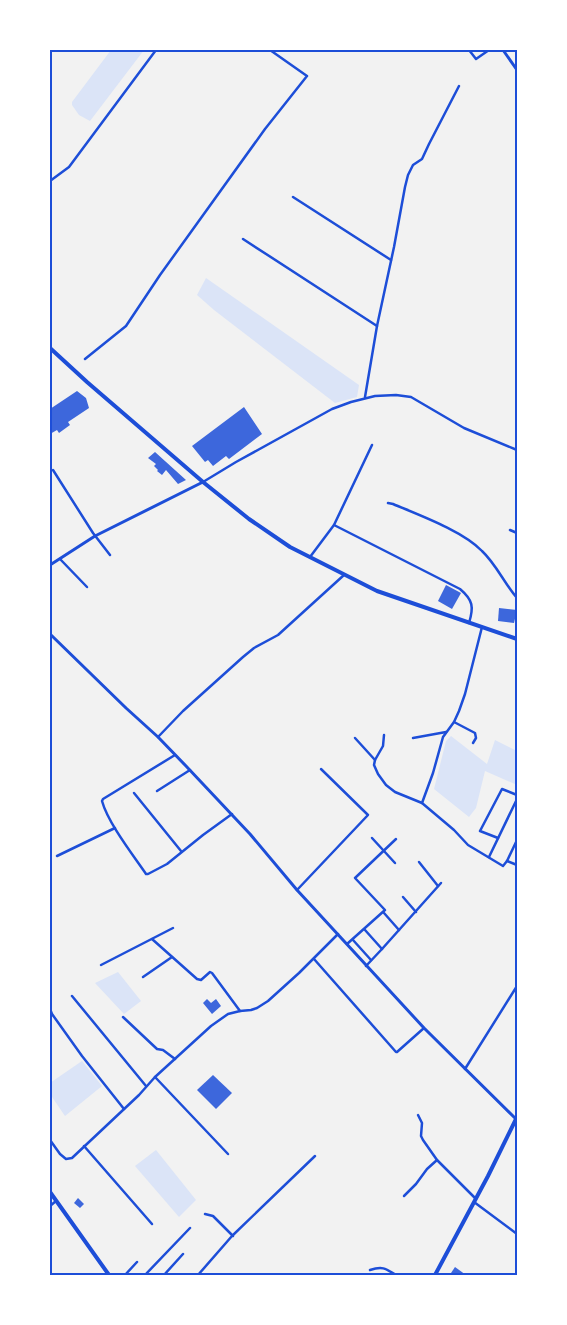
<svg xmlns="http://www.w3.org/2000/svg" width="567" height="1325" font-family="'PT Sans',sans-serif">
<rect width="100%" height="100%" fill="#f2f2f2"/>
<g fill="#dbe4f7">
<polygon points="111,50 144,50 90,121 79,115 72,105 72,102"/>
<polygon points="206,278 359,385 357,397 335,403 214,310 197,295"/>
<polygon points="451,736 487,764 495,740 517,751 517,785 485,771 476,808 469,817 434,789 446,741"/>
<polygon points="118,972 141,1001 124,1014 95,983"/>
<polygon points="82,1061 102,1086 65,1116 50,1094 50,1083"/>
<polygon points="156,1150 196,1200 179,1217 135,1166"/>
</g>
<g fill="#3d67dc">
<polygon points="77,391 86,398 89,408 68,422 70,425 59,433 57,430 50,434 50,409"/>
<polygon points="244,407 262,434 229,459 226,456 213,466 208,460 205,462 192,446"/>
<polygon points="155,452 186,480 178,484 166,470 162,475 157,471 158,470 154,466 156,464 148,458"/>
<polygon points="446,585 461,593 452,609 438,601"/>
<polygon points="499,608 517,610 514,623 498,621"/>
<polygon points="207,999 211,1003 216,999 221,1006 212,1014 203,1003"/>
<polygon points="213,1075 232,1093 216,1109 197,1090"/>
<polygon points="78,1198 84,1204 80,1208 74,1203"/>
<polygon points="455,1267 466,1275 454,1275 451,1273"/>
</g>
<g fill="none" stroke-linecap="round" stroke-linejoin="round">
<g stroke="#1d4ed8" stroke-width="2.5">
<polyline points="469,50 476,59 489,50"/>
<polyline points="50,181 69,167 156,50"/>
<polyline points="293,197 391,260"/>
<polyline points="243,239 377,326"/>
<polyline points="85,359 126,326 160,275 265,129 307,76 270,50"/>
<polyline points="365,397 377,326 394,247 405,187 408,175 413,165 422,159 429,144 459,86"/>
<polyline points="53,470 93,533 110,555"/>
<polyline points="203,482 236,462 332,409 351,402 375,396 396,395 411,397 464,428 517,450"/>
<path d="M 388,503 L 393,504 C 419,515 463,531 482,551 C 496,564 504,583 517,598"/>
<path d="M 334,525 L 460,589 C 473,600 474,607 469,623"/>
<polyline points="510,530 517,533"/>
<polyline points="310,557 334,525 372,445"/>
<polyline points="60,559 87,587"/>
<polyline points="454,722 475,733 476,738 473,743"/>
<polyline points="384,735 383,746 375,760 374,765 378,774 386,785 395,792 422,803 454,830 468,845 503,866 507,861 517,840"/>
<polyline points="158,737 183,711 243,657 254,648 278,635 344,575"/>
<polyline points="355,738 375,760"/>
<polyline points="413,738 446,732"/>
<path d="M 175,755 L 103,799 L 102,801 C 108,823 133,855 146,874 L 148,874 L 167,864 L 203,835 L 232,814"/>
<polyline points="157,791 190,770"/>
<polyline points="134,793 181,851"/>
<polyline points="422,803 433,773 443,737 454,722 459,711 465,694 482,627"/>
<polyline points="372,838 395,863"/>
<polyline points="498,838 480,831 502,789 517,795"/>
<polyline points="57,856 115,828"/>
<polyline points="489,857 517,799"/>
<polyline points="507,861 517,865"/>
<polyline points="419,862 438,886"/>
<polyline points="297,890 368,815 321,769"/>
<polyline points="403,897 416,912"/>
<polyline points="384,913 399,930"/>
<polyline points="365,930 382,949"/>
<polyline points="152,939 197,979 201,980 210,972 212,973 240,1011"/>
<polyline points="353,940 371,960"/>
<polyline points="347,944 385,910 355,878 396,839"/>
<polyline points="314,959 396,1052 397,1052 424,1028"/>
<polyline points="101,965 173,928"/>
<polyline points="366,966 382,949 441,883"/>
<polyline points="143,977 172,957"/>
<polyline points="72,996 146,1086"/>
<polyline points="50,1009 52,1014 82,1056 124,1109"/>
<polyline points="123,1017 157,1049 163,1050 175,1059"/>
<polyline points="465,1069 517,986"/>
<polyline points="155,1077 228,1154"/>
<polyline points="418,1115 422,1123 421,1136 423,1140 437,1160 476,1199"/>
<polyline points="50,1140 60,1154 66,1159 72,1158 139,1095 155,1077 211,1026 228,1014 240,1011 251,1010 257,1008 268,1001 299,973 338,934"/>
<polyline points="84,1146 152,1224"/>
<polyline points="404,1196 416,1184 427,1169 437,1160"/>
<polyline points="474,1202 517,1234"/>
<polyline points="50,1206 56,1201"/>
<polyline points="205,1214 213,1216 233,1236"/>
<path d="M 370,1270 C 382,1266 385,1268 396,1275"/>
<polyline points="125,1275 137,1262"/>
<polyline points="145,1275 190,1228"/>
<polyline points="164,1275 183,1254"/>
<polyline points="198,1275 232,1236 315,1156"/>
</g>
<g stroke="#1d4ed8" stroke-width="3">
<polyline points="503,50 517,70"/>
<polyline points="50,565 95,536 203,482"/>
<polyline points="50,634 126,708 158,737 186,766 250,834 297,890 424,1028 516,1119"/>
</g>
<g stroke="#1d4ed8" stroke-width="4">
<polyline points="50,348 87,382 203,482 249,519 290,547 377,591 517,639"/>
<polyline points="50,1192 109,1275"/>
<polyline points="435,1275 488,1176 517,1117"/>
</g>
</g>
<rect width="567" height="1325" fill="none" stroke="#ffffff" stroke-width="102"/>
<rect x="51" y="51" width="465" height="1223" fill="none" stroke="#1d4ed8" stroke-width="2"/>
</svg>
